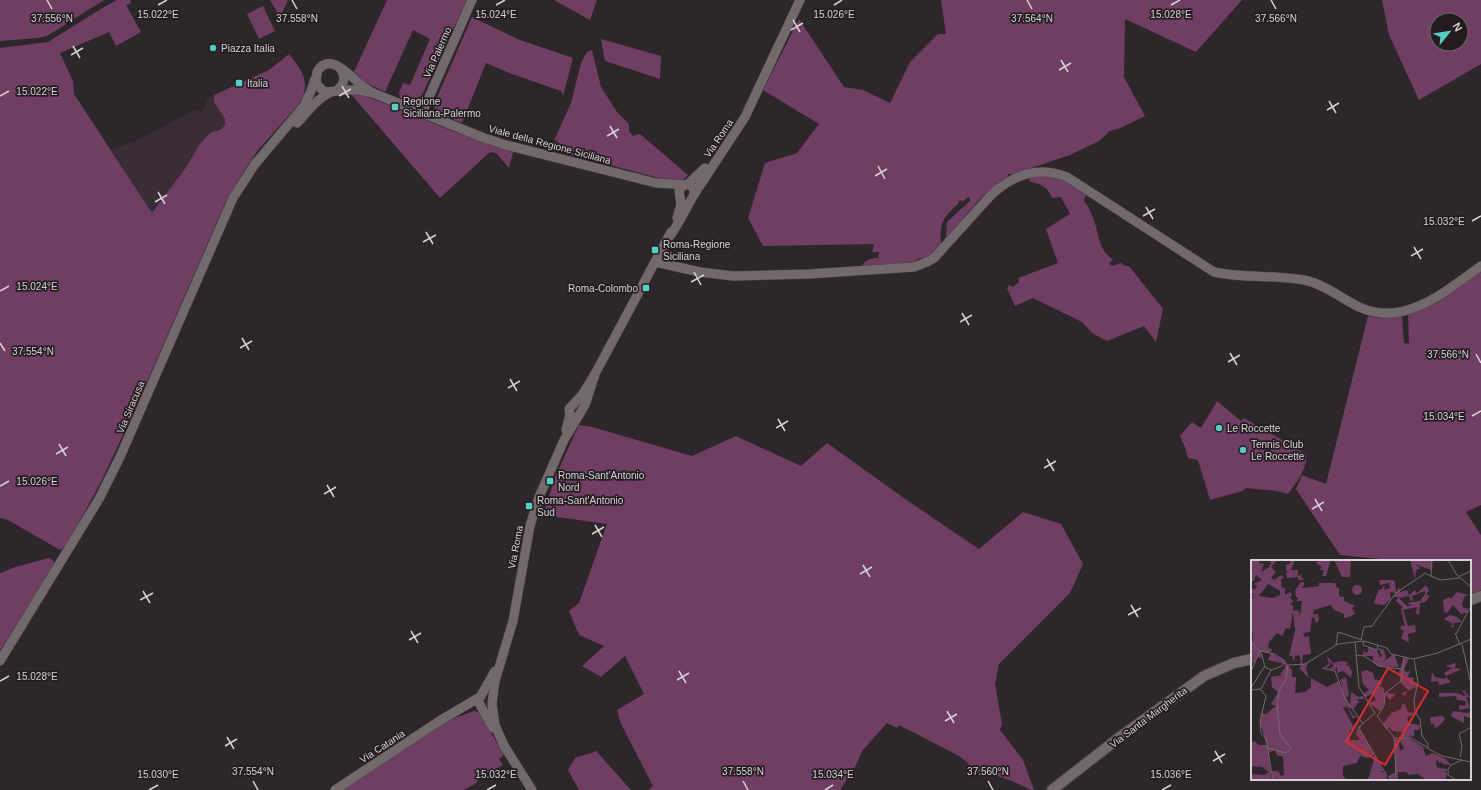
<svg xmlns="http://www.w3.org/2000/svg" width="1481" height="790" font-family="Arial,sans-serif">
<rect width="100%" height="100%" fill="#2d262b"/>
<polygon fill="#3a2d36" points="214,95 214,102 225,119 225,125 220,130 212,132 197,148 187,166 152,214 112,150 130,142 134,144 135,141 195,110 201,113 208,99"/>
<g fill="#703e62" fill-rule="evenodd">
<polygon points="0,0 104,0 47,36 38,38 0,41"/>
<path d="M 117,0 L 130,0 L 131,3 L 126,5 L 141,32 L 116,46 L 109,32 L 60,53 L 73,81 L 74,94 L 152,213 L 187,166 L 197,148 L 206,137 L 212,132 L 220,130 L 225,125 L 225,119 L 214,102 L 214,95 L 269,70 L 289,54 C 302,70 312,84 299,104 L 258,150 L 244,171 L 226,201 L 136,407 L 101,482 L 72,535 L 66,545 L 60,550 L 8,520 L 0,518 L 0,48 L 48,42 L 104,7 Z"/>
<polygon points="270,0 288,0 280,17"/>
<path d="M 387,0 L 467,0 L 422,95 C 416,105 409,101 400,98 L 399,93 L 403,83 L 410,85 L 430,39 L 413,30 L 385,92 L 363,81 L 354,72 Z"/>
<polygon points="554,0 597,0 590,20"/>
<path d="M 941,0 L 1242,0 L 1196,52 L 1125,19 L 1124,77 L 1145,116 L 1118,129 L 1110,131 L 1099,141 L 1070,155 L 1013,174 L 1008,174 L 1008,177 C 982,191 965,218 946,239 L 947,222 L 970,201 L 970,198 L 968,197 L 962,202 L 961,200 L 958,201 L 959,203 C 943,217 939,223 941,245 L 930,256 L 923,259 L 920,258 L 916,260 L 916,262 L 907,264 L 861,268 C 865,260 870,258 878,258 L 879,252 L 872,252 L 874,244 L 763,246 L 748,218 L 765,163 L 797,153 L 819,124 L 763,90 L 799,19 L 844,87 L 863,90 L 890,103 L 910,62 L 938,34 L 946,34 Z"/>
<path d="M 1382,0 L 1481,0 L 1481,64 L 1419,100 L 1389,35 ZM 1437,20 L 1461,20 L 1461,44 L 1437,44 Z"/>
<polygon points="263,6 275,31 259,39 247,14"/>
<polygon points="472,17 520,40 573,58 563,96 561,91 512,74 486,63 462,123 438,113 434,106 435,102"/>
<polygon points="601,39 661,56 660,79 605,61"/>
<polygon points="592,50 601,87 617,112 629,124 629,131 633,136 640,134 688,175 682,181 670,181 553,150 552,145 571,103 581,63 587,52"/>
<polygon points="350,93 366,96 455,132 513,152 509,168 496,153 490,152 440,198"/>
<path d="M 1045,175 L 1066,181 L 1086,195 L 1084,201 C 1088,207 1091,211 1093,218 C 1099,232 1098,251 1113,259 L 1109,264 L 1112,266 L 1121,263 L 1125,266 L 1129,266 L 1163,309 L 1156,342 L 1144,326 L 1107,341 L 1092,333 L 1082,322 L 1033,298 L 1015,306 L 1007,288 L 1009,285 L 1013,287 L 1019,282 L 1018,278 L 1058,263 L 1046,229 L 1070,214 L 1061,197 L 1052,198 C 1047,185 1041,185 1029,181 L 1030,176 Z"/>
<polygon points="1481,271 1481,505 1466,512 1481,535 1481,590 1470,594 1470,561 1401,561 1340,555 1296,489 1302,475 1326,484 1368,316 1379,318 1402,316 1404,343 1409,344 1408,314 1438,302"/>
<path d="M 1217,401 L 1241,421 L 1244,418 L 1306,454 C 1308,468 1296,483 1288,494 L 1277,491 L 1246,488 L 1242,491 L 1210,500 L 1198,460 L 1188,458 L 1185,447 L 1180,436 L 1192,422 L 1201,428 Z"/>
<path d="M 579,425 L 592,427 L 692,456 L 736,436 L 801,466 L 827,443 L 908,501 L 979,549 L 1023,512 L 1061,524 L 1083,564 L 1070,593 L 999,664 L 995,684 L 1002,724 L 1000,730 L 1023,760 L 1034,790 L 1031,790 C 1011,780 998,774 975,773 L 967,762 L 959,756 L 899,725 L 897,728 L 887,723 L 862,751 L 855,767 L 840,790 L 648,790 L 653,786 L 621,724 L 617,710 L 644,694 L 625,656 L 601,677 L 582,666 L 604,646 L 579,635 L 569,611 L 579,603 L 607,524 L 543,515 L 556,475 Z"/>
<polygon points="49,558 54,561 53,566 0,651 0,573 15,567"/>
<polygon points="474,711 479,712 504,755 499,759 503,765 482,776 475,784 463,790 342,790 437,728 452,719"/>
<polygon points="597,751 597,752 631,790 579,790 568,770 575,758"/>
</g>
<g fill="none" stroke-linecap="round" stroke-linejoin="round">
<defs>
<g id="tertiary">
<path d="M 337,90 C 345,84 346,76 340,68"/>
<path d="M 373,93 C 369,90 364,88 360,84 C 349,75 329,51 317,72 L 316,83 L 322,90 L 326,92 L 348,90 L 359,90 L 373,93 L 484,138 L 506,145 L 656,183 L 690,185 L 694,189 L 694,195 C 686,208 679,223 670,236"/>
<polyline points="422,113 472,0"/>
<path d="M 297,123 C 308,112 316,99 331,92"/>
<polyline points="688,184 705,168"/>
<polyline points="695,193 745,117 800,0"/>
<polyline points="677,218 681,204 679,190 684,185"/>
<path d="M 655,262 L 700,272 L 733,276 L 809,274 L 914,267 L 927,262 L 934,258 L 992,194 C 1015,174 1037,166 1067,177 L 1214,272 C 1245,279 1277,274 1308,281 C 1326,285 1342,299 1359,307 C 1404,328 1446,291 1481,266"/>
<polyline points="566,430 570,414 569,409 582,395 595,374 671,232"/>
<polyline points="0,661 99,499 120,457 233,198 255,164 304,106 311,91 315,79"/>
<polyline points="493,728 478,701 495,671"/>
<polyline points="503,744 532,790"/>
<polyline points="505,748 495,725 492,704 495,681 513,621 530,526 539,497 564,440 585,405 595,374"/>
<polyline points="335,790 441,720 480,697"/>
</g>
<g id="secondary">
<polyline points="1470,600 1481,596"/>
<polyline points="1052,790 1120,737 1204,676 1234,663 1252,659"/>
</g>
</defs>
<use href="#tertiary" stroke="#484245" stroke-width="10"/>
<use href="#secondary" stroke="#484245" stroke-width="12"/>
<use href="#tertiary" stroke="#72696f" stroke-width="9"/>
<use href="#secondary" stroke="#72696f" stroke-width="10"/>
</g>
<path fill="none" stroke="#d7d2d5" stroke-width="1.5" d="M 47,0 L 52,9M 292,0 L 297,9M 1027,0 L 1032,9M 1271,0 L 1276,9M 158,5 L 167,0M 496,5 L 505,0M 834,5 L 842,0M 1171,5 L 1180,0M 793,20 L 800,32M 791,30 L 803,23M 73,46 L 80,58M 71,55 L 83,48M 1061,60 L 1068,72M 1059,70 L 1071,63M 342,86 L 349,98M 0,96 L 9,91M 339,96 L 351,89M 1329,101 L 1336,113M 1327,110 L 1339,103M 610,126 L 617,138M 607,136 L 619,129M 878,166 L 885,179M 875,176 L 887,169M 158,192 L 165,204M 155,202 L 167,195M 1146,207 L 1153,219M 1143,216 L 1155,209M 1472,221 L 1481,216M 426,232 L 433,244M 423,242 L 436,235M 1414,247 L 1421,259M 1411,256 L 1423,249M 694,272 L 701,285M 691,282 L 704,275M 0,291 L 9,286M 962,313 L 969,325M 960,322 L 972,315M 242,338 L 249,350M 0,343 L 5,351M 240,348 L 252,341M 1230,353 L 1237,365M 1476,354 L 1481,363M 1228,362 L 1240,355M 510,379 L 517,391M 508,388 L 520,381M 1472,416 L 1481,411M 778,419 L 785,431M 776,428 L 788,421M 59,444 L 66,456M 56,454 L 68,447M 1047,459 L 1054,471M 1044,468 L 1056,461M 327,485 L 334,497M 0,486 L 9,481M 324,494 L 336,487M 1315,499 L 1322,511M 1312,509 L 1324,502M 595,525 L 602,537M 592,534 L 604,527M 863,565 L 870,577M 860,574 L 872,567M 143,591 L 150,603M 140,600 L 153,593M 1131,605 L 1138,617M 1128,615 L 1141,608M 411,631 L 418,643M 409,640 L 421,633M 679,671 L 686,683M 677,680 L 689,673M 0,681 L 9,676M 947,711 L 954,723M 945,721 L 957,714M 227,737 L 234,749M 225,746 L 237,739M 1215,751 L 1222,763M 1213,761 L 1225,754M 253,781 L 258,790M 743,781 L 748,790M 988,781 L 993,790M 149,790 L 158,785M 487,790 L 496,785M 825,790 L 833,785M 1162,790 L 1171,785"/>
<g fill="#55cec4" stroke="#241c21" stroke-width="1.5">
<circle cx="213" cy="48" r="4"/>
<rect x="235" y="79" width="8" height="8" rx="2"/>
<rect x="391" y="103" width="8" height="8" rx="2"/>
<rect x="651" y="246" width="8" height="8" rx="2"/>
<rect x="642" y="284" width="8" height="8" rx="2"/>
<circle cx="1219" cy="428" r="4"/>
<circle cx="1243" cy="450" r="4"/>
<rect x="546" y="477" width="8" height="8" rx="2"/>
<rect x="525" y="502" width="8" height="8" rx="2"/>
</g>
<g text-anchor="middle" stroke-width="3.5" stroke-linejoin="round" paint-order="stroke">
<g font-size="10" fill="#d7d2d5" stroke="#241c21" text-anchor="start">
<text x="221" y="52">Piazza Italia</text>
<text x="247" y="87">Italia</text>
<text x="403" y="105">Regione<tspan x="403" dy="12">Siciliana-Palermo</tspan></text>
<text x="663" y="248">Roma-Regione<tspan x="663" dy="12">Siciliana</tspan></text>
<text x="638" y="292" text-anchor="end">Roma-Colombo</text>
<text x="1227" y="432">Le Roccette</text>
<text x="1251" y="448">Tennis Club<tspan x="1251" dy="12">Le Roccette</tspan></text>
<text x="558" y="479">Roma-Sant'Antonio<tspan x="558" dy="12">Nord</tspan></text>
<text x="537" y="504">Roma-Sant'Antonio<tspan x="537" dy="12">Sud</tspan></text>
</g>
<g font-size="10" fill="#d7d2d5" stroke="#241c21">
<text transform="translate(437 52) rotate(-66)" y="4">Via Palermo</text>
<text transform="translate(718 138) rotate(-56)" y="4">Via Roma</text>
<text transform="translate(550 144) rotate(15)" y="4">Viale della Regione Siciliana</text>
<text transform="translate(130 407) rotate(-67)" y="4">Via Siracusa</text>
<text transform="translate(515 547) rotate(-79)" y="4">Via Roma</text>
<text transform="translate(1148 717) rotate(-37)" y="4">Via Santa Margherita</text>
<text transform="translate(382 746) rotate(-33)" y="4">Via Catania</text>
</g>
</g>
<g transform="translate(1251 560)">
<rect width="220" height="220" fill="#2d262b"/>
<path d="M 0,0 L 10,0 L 8,4 L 13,3 L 10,12 L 18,7 L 20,3 L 18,0 L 26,0 L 20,7 L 25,12 L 20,18 L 23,20 L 30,15 L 33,18 L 30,19 L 31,28 L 41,27 L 34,28 L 34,35 L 39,32 L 41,35 L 39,37 L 42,41 L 39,45 L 42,45 L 42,51 L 47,50 L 49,55 L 51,41 L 45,41 L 48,38 L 45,37 L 44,30 L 50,22 L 53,22 L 53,26 L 50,27 L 53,28 L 68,26 L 68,23 L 84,23 L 86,28 L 88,28 L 88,36 L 93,37 L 93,41 L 104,46 L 101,48 L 104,54 L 98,57 L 93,58 L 93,54 L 83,50 L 80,45 L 63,50 L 62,54 L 67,54 L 68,61 L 65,63 L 63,57 L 61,58 L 59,72 L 52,73 L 54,77 L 58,76 L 60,94 L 52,95 L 51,105 L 57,103 L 55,109 L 58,118 L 49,109 L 50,101 L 48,95 L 44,96 L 43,102 L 41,96 L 38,96 L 44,70 L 42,52 L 39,69 L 35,68 L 31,76 L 26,73 L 18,82 L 17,88 L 21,89 L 20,92 L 9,92 L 11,98 L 6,97 L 3,104 L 0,102 L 2,71 L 0,72 L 0,38 L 3,38 L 0,36 L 4,34 L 0,35 L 0,27 L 3,30 L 6,26 L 2,24 L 11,20 L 5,15 L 3,21 L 0,22 L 0,11 L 3,10 L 0,9 ZM 17,24 L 29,31 L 29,35 L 22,38 L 8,36 ZM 38,0 L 44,0 L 40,10 L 47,10 L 47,16 L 52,14 L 50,16 L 53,20 L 47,20 L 47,17 L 36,18 L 35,13 L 38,12 L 35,11 L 35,5 L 40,3 ZM 68,0 L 80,0 L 75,16 L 71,16 L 73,10 L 68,10 L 71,7 L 65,3 ZM 83,0 L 100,0 L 99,17 L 91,17 ZM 181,0 L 180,10 L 164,4 L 170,8 L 165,10 L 164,19 L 159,0 ZM 128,20 L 142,20 L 144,22 L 145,33 L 139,32 L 140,39 L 133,45 L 124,44 L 123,42 L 128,29 L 130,30 L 133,25 L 134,30 L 139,28 L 138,23 L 129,25 ZM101 30a5 5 0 1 1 10 0a5 5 0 1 1-10 0ZM 175,25 L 178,31 L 175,34 L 179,36 L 174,42 L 169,43 L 168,55 L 165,54 L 166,47 L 152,50 L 157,66 L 164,65 L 165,72 L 157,74 L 158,83 L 150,78 L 153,71 L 149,68 L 151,65 L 154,67 L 150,49 L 152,47 L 145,41 L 147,37 L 143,37 L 148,27 L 149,32 L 156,30 L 158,35 L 164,30 L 166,33 ZM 174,31 L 174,34 L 169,41 L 156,43 L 161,46 L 156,46 L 148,38 L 158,36 L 160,41 L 162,40 L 161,36 ZM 206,32 L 218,35 L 214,36 L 211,43 L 212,48 L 216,48 L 217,53 L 212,53 L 211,55 L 202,45 L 196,53 L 193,52 L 192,40 L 199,37 L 200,39 ZM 199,55 L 206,57 L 211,62 L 203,63 L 202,68 L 200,66 L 202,64 L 193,59 ZM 117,87 L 126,90 L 129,98 L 131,95 L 127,88 L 133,90 L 135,98 L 133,101 L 143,94 L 148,107 L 128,106 L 122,102 L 122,96 L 112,96 L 112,90 L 114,93 L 117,92 ZM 20,93 L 35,102 L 41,110 L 41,117 L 45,117 L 45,120 L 44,133 L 54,132 L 60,127 L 60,118 L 76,127 L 87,121 L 100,148 L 97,148 L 103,156 L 106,156 L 102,159 L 96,146 L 93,148 L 90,144 L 104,169 L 99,170 L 99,180 L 109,180 L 105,174 L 106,169 L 108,169 L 124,195 L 116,198 L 109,196 L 106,203 L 92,206 L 92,216 L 96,220 L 22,220 L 21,211 L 27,211 L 30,216 L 33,214 L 32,197 L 26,195 L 24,190 L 18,193 L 9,162 L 11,153 L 15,154 L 25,146 L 20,144 L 27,132 L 21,127 L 20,117 L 32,115 L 29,114 L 34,108 L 34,104 L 17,100 ZM 75,95 L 82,103 L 90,101 L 97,102 L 95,106 L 98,105 L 101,112 L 100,118 L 92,111 L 86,113 L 86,107 L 84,110 L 78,109 L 83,106 L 79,102 L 78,106 L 75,108 L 73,108 L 78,103 ZM 153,98 L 158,99 L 153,109 L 155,112 L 159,111 L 157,117 L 163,118 L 162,123 L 167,123 L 166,127 L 156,131 L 154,136 L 150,134 L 157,130 L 150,123 L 148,112 ZM 205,103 L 204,108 L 211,109 L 195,116 L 193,113 L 201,108 L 194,106 ZM 116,110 L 122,113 L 124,120 L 130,120 L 131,124 L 128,126 L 133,128 L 133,135 L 135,133 L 145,134 L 139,140 L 134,135 L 134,142 L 129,151 L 118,143 L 125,140 L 123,136 L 120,134 L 115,137 L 112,134 L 118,130 L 112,124 L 110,112 ZM 181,112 L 184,117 L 193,119 L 195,117 L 200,122 L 189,125 L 186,121 L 180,122 ZM 95,117 L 98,134 L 97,137 L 94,137 L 89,120 ZM 213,130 L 219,137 L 215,137 L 219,148 L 208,150 L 208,145 L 214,146 L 215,141 L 206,140 L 205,136 L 188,137 L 188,133 L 206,133 L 213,136 L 215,135 L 211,131 ZM 100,132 L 108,137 L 112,136 L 113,139 L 106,139 L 108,142 L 102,149 L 99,144 ZM 151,144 L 154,144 L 157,152 L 164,153 L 156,158 L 158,163 L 169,165 L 168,170 L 163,170 L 163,176 L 152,178 L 149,175 L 152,172 L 141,171 L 138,167 L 136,170 L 132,165 L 140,153 L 150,149 ZM 220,150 L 220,161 L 219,158 L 213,156 L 213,163 L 200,156 L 202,151 L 217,153 ZM 192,156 L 194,159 L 188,166 L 184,168 L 183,164 L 180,164 L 179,157 ZM 144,178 L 147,179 L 149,190 L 153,189 L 148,178 L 158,178 L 176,189 L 172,188 L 175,196 L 182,193 L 195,199 L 200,205 L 192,204 L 190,201 L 189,204 L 186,199 L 185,205 L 187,208 L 197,209 L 194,212 L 196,213 L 195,219 L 175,220 L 167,214 L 158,215 L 155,212 L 147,212 L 147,220 L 138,220 L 138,217 L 144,214 ZM 3,181 L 8,185 L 16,185 L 21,220 L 0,220 L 1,214 L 13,215 L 18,212 L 11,207 L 0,206 L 0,183 ZM 124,195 L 132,211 L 129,212 L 133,212 L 137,220 L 115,220 L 118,217 Z" fill="#703e62" fill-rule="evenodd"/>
<path fill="none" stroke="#716b6f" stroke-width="1" d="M 197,0 L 206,15 L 220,27M 173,13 L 189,20 L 209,18M 209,16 L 220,11M 180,17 L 181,0M 204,73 L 209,85M 205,74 L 220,46M 110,80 L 113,67 L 121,66 L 145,33 L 173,14M 113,81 L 112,85 L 126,90 L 127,85M 0,82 L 9,91M 104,82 L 108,127 L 124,153M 211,84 L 220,124M 85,85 L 87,72 L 111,80M 9,91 L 24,94 L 34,101M 10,92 L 14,107M 105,95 L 113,96 L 128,106 L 150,109M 163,99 L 167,122 L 163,140 L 164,152 L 169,159 L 171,176 L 177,184 L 177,188M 37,105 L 54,104 L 87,84 L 113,81 L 136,88 L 140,94 L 162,99 L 187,93 L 220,79M 71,108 L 84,111 L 94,138 L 112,164M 0,111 L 9,91M 0,128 L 13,107 L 21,110 L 31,106 L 34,102M 0,130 L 10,129 L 20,110M 10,130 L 15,136 L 9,161 L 10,173 L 15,179 L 22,220M 126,156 L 142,176M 126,157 L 134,144 L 133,134 L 150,121 L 153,97M 110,166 L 107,168 L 124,153M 108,168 L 136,216M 142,176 L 143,178 L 160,178 L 176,187M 16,188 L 35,193 L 40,189 L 29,174 L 26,146 L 28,131 L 35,120 L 37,105M 176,188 L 191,196 L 220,202M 209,197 L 211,186 L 208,174 L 220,167M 137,217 L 145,213 L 143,178M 205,220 L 197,215 L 197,209 L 200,205 L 211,200"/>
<path fill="#d63031" fill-opacity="0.15" stroke="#d63031" stroke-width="2" d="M 137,108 L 177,131 L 134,205 L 95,182 Z"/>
<rect width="220" height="220" fill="none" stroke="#d7d2d5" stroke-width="2"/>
</g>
<g font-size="10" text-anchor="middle" fill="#d7d2d5" stroke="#241c21" stroke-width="3.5" stroke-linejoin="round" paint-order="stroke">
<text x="158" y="18">15.022°E</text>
<text x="496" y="18">15.024°E</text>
<text x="834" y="18">15.026°E</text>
<text x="1171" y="18">15.028°E</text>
<text x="52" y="22">37.556°N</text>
<text x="297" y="22">37.558°N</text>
<text x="1032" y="22">37.564°N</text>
<text x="1276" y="22">37.566°N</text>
<text x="37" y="95">15.022°E</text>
<text x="1444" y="225">15.032°E</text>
<text x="37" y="290">15.024°E</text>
<text x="33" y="355">37.554°N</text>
<text x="1448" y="358">37.566°N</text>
<text x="1444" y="420">15.034°E</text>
<text x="37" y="485">15.026°E</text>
<text x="37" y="680">15.028°E</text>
<text x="253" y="775">37.554°N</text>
<text x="743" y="775">37.558°N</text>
<text x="988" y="775">37.560°N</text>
<text x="158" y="778">15.030°E</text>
<text x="496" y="778">15.032°E</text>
<text x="833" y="778">15.034°E</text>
<text x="1171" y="778">15.036°E</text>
</g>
<g transform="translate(1449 32) rotate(60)"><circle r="19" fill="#241c21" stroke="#6c6569"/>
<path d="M0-3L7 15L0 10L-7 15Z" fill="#55cec4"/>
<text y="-6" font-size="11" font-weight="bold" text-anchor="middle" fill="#d7d2d5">N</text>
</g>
</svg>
